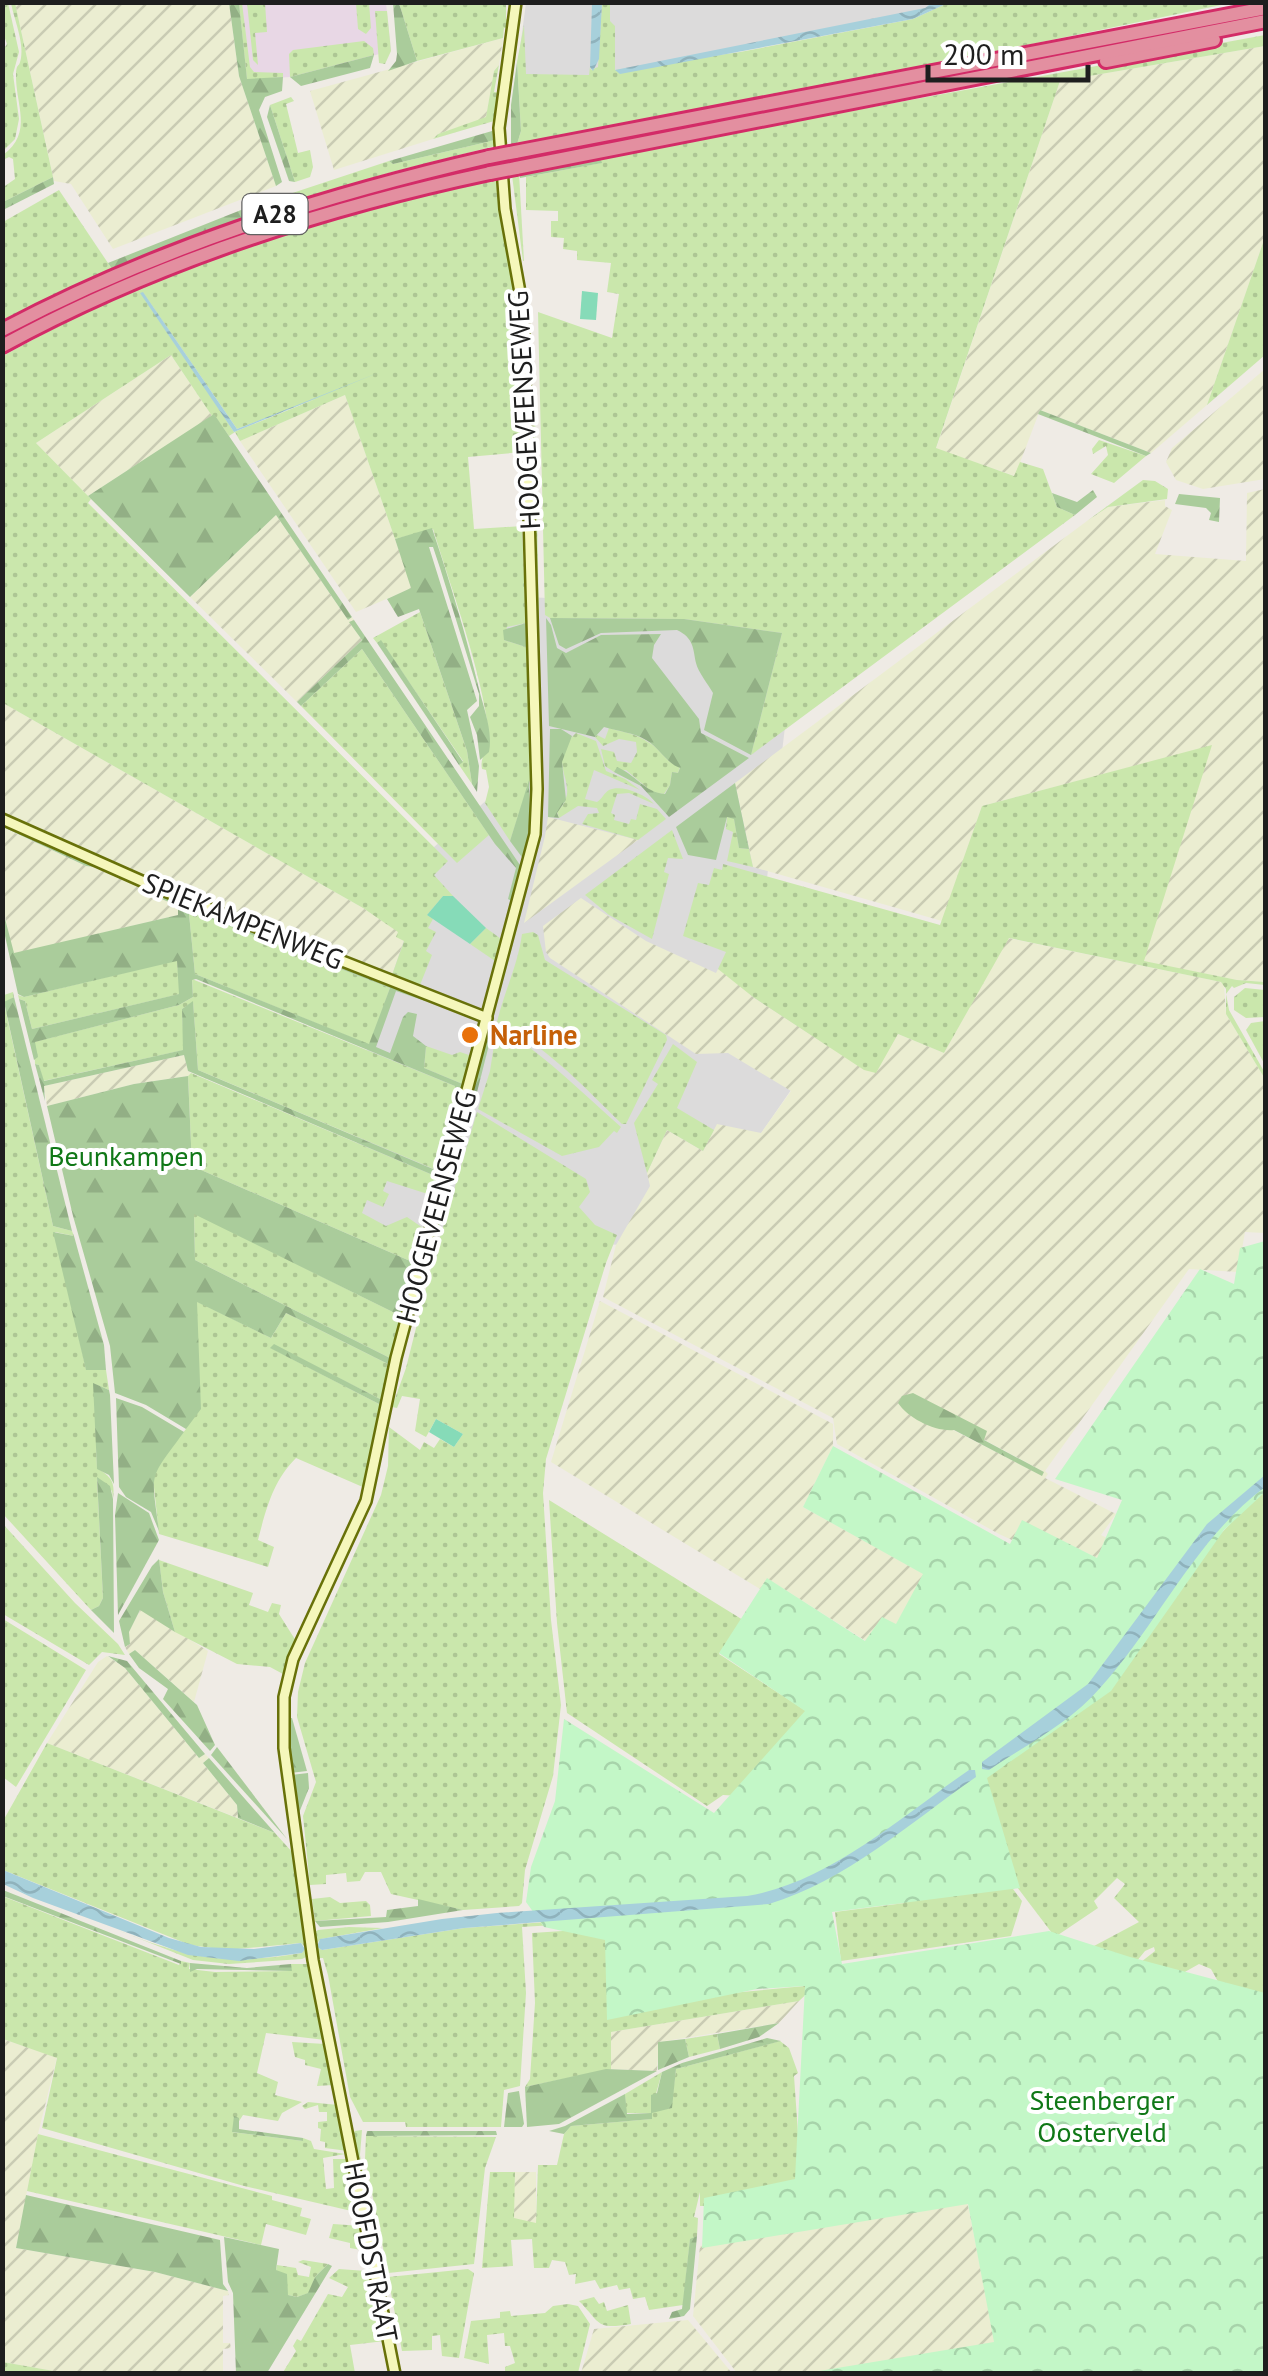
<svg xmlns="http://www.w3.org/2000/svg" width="1268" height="2376" font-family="'PT Sans',sans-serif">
<defs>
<pattern id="farmland-furrows" width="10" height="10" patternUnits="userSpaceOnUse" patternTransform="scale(2.5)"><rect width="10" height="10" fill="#ebedd1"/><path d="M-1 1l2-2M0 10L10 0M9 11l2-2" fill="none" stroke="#c9cbb3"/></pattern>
<pattern id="grass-dots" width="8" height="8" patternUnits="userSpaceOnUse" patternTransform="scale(2.5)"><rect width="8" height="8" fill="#cae7ac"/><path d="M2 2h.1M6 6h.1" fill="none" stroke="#adc694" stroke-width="1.8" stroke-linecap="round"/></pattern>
<pattern id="forest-firs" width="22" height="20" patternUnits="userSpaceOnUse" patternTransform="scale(2.5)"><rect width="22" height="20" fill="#aacc9b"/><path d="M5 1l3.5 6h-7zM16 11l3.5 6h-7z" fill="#92af85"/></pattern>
<pattern id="park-crowns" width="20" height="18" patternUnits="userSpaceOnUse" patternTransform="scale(2.5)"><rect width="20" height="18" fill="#c3f7c7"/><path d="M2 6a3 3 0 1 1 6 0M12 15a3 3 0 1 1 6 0" fill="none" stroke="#a7d3aa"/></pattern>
<pattern id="water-waves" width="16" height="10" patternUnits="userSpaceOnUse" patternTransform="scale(2.5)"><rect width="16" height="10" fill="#a7d0db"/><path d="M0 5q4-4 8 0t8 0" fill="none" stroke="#8fb2bc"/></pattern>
</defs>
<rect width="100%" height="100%" fill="#efebe5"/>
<g fill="#dcdbdb">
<polygon points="526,3 959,3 741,47 620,85 516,78"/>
<polygon points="500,596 799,609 758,954 831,1032 760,1135 651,1197 623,1245 379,1234 350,1214 371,1014 414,865 509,780"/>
</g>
<polygon fill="#e8d7e5" points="239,3 386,3 391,51 290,77 247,80"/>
<g fill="url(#farmland-furrows)" fill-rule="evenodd">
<polygon points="15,3 229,3 239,76 276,186 113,249 71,184 54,181"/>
<polygon points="503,38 499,65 494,71 486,118 438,134 433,139 334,170 310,91"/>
<polygon points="1265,46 1265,237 1207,405 1151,453 1040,410 1015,476 936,449 1060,81"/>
<polygon points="171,355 212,416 88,496 36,443"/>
<polygon points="1265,369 1265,479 1203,489 1176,480 1166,462 1172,448"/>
<polygon points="345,395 412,588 356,612 240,441"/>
<polygon points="1265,489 1265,982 1237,980 1143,962 1211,746 982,806 942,921 753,867 735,783 1087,521 1108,507 1165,500 1165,506 1172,510 1155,554 1246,561 1247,493"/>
<polygon points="276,515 348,620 352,617 354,620 350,623 362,640 297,702 190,597"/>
<polygon points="3,703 363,908 399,932 404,940 392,975 185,897 3,814"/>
<polygon points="548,817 638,840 524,923 545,836"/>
<polygon points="2,827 86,866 103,868 158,892 158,897 178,906 178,915 13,954 3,907"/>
<path d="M 581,898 L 646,941 L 716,973 L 718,969 L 729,975 L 753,997 L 825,1044 L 898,1034 L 944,1053 L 1008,938 L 1221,982 L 1224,985 L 1226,1014 L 1265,1079 L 1265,1233 L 1245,1232 L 1238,1272 L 1189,1269 L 1045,1471 L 1048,1474 L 1045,1478 L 1116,1514 L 1101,1535 L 1107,1538 L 1097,1558 L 1022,1521 L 1012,1540 L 999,1534 L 837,1444 L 833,1418 L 603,1297 L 616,1245 L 650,1186 L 647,1173 L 667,1130 L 703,1151 L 717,1124 L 761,1133 L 791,1091 L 728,1053 L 696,1054 L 550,958 L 546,952 L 543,926 ZM 953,1430 L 986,1432 L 983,1439 L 1044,1472 L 1041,1475 Z"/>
<polygon points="184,1055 188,1071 191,1073 188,1076 134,1084 47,1106 44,1086"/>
<polygon points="600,1301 833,1424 833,1446 803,1507 924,1574 896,1625 866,1641 768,1579 760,1589 551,1462"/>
<polygon points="141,1609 208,1651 194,1702 135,1650 129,1654 125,1647 130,1644 128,1633"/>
<polygon points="107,1656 125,1668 199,1758 205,1754 209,1758 203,1763 237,1805 238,1818 47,1743 98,1662"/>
<polygon points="799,2001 779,2023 659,2042 657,2071 611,2069 611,2032"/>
<polygon points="2,2039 57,2057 38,2134 16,2248 155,2272 228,2291 229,2295 223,2296 223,2343 230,2343 231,2348 223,2349 223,2373 65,2373 3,2362"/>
<polygon points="515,2172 536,2172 536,2224 513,2219"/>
<polygon points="967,2201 996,2345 832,2373 737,2373 693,2316 700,2246"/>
<polygon points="688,2320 732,2373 581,2373 594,2329"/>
</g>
<g fill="url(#grass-dots)" fill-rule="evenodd">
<polygon points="3,2 8,3 19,52 13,74 19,119 15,139 3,151 2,52 7,44 3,33"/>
<path d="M 11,3 L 15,3 L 53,177 L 3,202 L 2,188 L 15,179 L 13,159 L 9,157 L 3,160 L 3,155 C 34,132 15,105 16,73 C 17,62 19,69 21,58 C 24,42 14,19 11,3 Z"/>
<polygon points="239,3 242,3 250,67 254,72 283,73 283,77 247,80"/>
<polygon points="247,3 265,3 267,32 255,33 258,65 253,60"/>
<polygon points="356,3 369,3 371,28 366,34 358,29"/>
<polygon points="399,3 506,3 506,19 512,21 511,27 504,28 503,38 417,61"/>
<polygon points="602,3 610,3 610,21 615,26 615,70 740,52 913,19 948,3 1231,3 886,74 517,144 521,131 517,62 524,25 526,74 589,75 590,67 591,70 598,67"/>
<polygon points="375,11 387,11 391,51 385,64 379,63"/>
<polygon points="1265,12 1265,17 511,164 511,158"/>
<polygon points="1265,35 1265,46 1060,81 936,448 1014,476 1020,462 1043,469 1057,507 1075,515 751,755 782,633 684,619 550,618 545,615 538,312 612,338 619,294 607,292 611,263 577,260 577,251 563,249 564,238 551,237 551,221 558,221 558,211 526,210 526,177 601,163 600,157"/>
<polygon points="364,41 373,48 374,55 290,77 289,54 293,50"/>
<polygon points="499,65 494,92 501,93 494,121 433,139 438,134 486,117 494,71"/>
<polygon points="291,97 294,101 286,104 298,153 310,150 313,167 310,177 295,182 270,105"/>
<polygon points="492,131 496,131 499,145 392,172 243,218 241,210 389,161 393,164 487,142 493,139"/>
<polygon points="500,160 500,166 322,210 3,342 3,335 130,273 289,213"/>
<polygon points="519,173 524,261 523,261 512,175"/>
<path d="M 500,178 L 520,317 L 523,452 L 468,457 L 474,529 L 522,526 L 526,623 L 507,627 L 504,640 L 526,647 L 533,771 L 510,841 L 485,803 L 489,787 L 486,770 L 482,769 C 479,756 491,747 489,733 C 480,666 453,594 433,529 L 395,539 L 345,395 L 240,441 L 235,432 L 229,436 L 214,415 L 212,416 L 171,355 L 36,443 L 91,499 L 88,503 L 448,861 L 434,875 L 453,896 L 443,896 L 427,915 L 433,919 L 428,928 L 436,932 L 426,951 L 432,955 L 420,985 L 392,975 L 404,941 L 396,937 L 398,932 L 363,908 L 3,703 L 3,356 C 158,270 326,207 500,178 ZM 142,291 L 237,429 L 318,398 L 234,432 Z"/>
<polygon points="59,190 112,269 3,320 3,222"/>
<polygon points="1265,237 1265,355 1207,405"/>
<polygon points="535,413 543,817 539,830 528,414"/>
<polygon points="1099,440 1146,456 1114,483 1091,474 1108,455 1106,446 1093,454 1092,449"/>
<polygon points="1143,480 1155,481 1168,489 1167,499 1108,507 1087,521"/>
<polygon points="420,612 467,751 472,784 459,765 463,761 381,641 377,643 373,638"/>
<polygon points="362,649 489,835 457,863 301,706"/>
<path d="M 609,728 C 622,732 637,734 648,742 C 661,749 666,763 680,767 L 678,773 L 672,772 L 670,785 L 664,794 L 652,792 L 626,770 L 614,772 L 605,766 L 601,749 L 614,752 L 617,761 L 631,763 L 637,752 L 636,742 L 619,739 L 603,746 L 595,737 L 597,735 L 605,739 Z"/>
<path d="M 576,733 L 596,741 L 606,771 L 625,779 L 640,790 L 594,770 L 585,799 L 597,802 C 602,799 604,793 609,790 C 621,784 645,794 654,804 L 629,793 L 617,794 L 611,813 L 615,815 L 614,820 L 629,824 L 631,819 L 636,820 L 640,804 L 657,809 L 666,819 L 638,840 L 582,824 L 588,814 L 599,813 L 597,808 L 578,806 L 559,818 L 557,812 C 560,808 565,804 566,798 C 573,779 547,759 576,733 Z"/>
<polygon points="1212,745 1144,961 1237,980 1265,982 1265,985 1246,983 1234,988 1232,986 1226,994 1229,1010 1265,1073 1265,1079 1226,1014 1226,989 1221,982 1009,938 944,1053 898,1034 876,1073 864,1070 753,997 718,969 726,952 683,936 698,883 709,885 714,868 722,870 723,864 940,925 982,806"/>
<polygon points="727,817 734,818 739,848 749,849 753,867 727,861 733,832 726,829"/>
<polygon points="672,830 683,859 668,858 664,872 669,874 652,939 609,915 585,895"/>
<polygon points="188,904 196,907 196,913 390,988 370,1045 195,974"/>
<polygon points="486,928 504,941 498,963 470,944"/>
<path d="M 533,932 L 538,935 L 545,960 L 666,1035 L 667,1040 L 626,1124 L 622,1124 C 583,1086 547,1046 497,1022 C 504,992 518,965 522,934 Z"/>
<polygon points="177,960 180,994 32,1029 25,1001 19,999 18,995 24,997"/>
<polygon points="192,979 455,1086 455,1097 461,1098 460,1104 453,1102 447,1128 453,1130 451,1135 444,1134 434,1169 198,1070 193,1002 182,1009 184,1050 43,1081 39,1065 35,1064 34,1042 179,1005 193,997"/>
<polygon points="1245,988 1265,990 1265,1017 1246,1018 1234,1010 1234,997"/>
<path d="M 2,989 L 4,995 L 13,992 L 14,997 L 4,1003 L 53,1226 L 72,1231 L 74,1236 L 55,1232 L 86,1369 L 106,1370 L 109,1390 L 94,1384 L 97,1468 C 112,1477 115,1482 113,1499 L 112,1491 L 97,1478 L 103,1598 L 99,1606 L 91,1610 L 3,1514 Z"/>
<polygon points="1265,1021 1266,1021 1265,1065 1246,1030 1251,1023"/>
<path d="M 497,1025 C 544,1054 580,1091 621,1127 L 617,1133 L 614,1131 L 599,1147 L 562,1156 L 478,1109 L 490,1071 Z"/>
<polygon points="673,1044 697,1062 677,1108 714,1130 703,1151 667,1130 647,1173 634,1123 658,1084 652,1080"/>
<polygon points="426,1046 452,1055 460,1052 472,1056 465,1085 424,1068"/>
<polygon points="191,1073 440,1178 434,1196 387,1181 383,1191 389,1194 383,1207 367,1200 362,1213 386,1226 407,1217 426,1230 417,1264 192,1166 188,1076"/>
<polygon points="477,1112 586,1179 590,1192 579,1207 595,1225 617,1235 606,1263 546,1459 543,1493 551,1620 561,1705 553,1776 525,1870 522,1903 519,1906 463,1910 391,1894 381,1872 365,1872 360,1881 347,1882 346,1873 326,1875 326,1884 310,1885 303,1816 316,1782 297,1717 298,1692 305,1663 381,1495 388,1466 389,1427 420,1450 424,1442 434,1448 440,1439 454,1447 463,1434 436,1419 426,1437 415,1431 420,1399 402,1396 397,1408 392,1407 406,1368 432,1264"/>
<polygon points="194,1213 403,1317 392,1359 195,1260"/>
<path d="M 196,1301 L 271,1338 L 286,1313 L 390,1365 L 382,1400 L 274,1345 L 271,1348 L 381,1405 L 365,1488 L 296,1458 C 273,1481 266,1509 258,1540 L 274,1547 L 268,1567 L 159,1534 L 153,1478 L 159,1462 L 186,1429 L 198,1346 Z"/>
<polygon points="1265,1487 1266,1990 1260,1998 1221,1987 1211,1969 1199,1964 1183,1973 1141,1962 1155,1951 1154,1947 1145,1951 1136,1962 1094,1946 1139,1922 1114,1898 1125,1884 1117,1878 1094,1901 1098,1908 1055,1937 1017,1887 1013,1889 1022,1901 1011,1936 841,1961 835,1912 905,1903 522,1927 526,1993 520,2086 504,2090 501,2127 406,2127 405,2122 363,2122 350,2097 328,1975 323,1958 319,1958 317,1947 322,1950 464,1928 703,1911 1196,1560"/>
<polygon points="549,1500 743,1620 719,1654 806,1711 741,1796 723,1795 707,1806 567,1713 557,1623"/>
<polygon points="3,1524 75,1603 118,1644 125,1655 102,1652 89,1665 3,1614"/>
<polygon points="159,1560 253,1593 249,1605 268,1612 272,1603 281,1605 279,1614 296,1641 283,1674 270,1667 237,1664 175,1632 163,1592"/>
<polygon points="3,1619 86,1670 16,1787 3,1777"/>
<path d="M 47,1743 L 275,1833 L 293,1853 L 308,1956 L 302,1959 L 229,1964 L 193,1960 L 115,1929 C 187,1958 224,1966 302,1953 L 305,1947 L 301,1943 L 227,1950 L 190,1945 L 3,1870 L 3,1821 Z"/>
<polygon points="2,1896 179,1965 181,1961 190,1963 189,1969 215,1972 291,1971 291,1964 309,1964 325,2040 266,2033 257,2073 278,2082 275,2095 302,2102 282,2113 278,2121 243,2115 232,2132 303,2141 303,2138 311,2141 314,2149 345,2154 323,2158 326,2189 334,2188 333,2159 349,2159 360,2213 244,2186 42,2128 57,2058 3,2039"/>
<polygon points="330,1897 340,1903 366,1901 370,1905 371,1916 315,1921 312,1899"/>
<polygon points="349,1927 383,1928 321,1939 317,1943 315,1932 318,1930"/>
<polygon points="593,1929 689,1997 816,1985 799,2001 611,2032 611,2069 525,2087 530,2079 535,2003 532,1933"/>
<polygon points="717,2034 720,2049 689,2057 685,2039"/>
<polygon points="780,2041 789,2048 798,2073 794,2076 801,2176 799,2189 705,2206 700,2206 700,2192 694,2217 698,2218 697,2236 690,2240 683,2305 649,2310 645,2297 633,2299 630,2288 619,2290 617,2285 600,2289 595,2280 575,2284 576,2274 569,2275 565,2262 552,2260 549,2268 534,2268 532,2239 511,2240 513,2266 482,2268 490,2172 515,2172 514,2218 536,2223 538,2165 557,2165 564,2134 571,2126 651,2119 651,2113 626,2113 625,2094 662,2072 651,2112 671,2108 676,2069"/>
<polygon points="292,2042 325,2044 333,2085 317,2086 321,2069 305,2065 305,2060 295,2057"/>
<polygon points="308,2102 338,2105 348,2151 325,2148 325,2142 320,2141 321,2129 318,2128 318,2122 327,2121 327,2112 319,2112 318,2105 305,2109 302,2106"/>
<polygon points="362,2130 360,2155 382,2274 378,2273 351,2137 355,2131"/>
<polygon points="38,2134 272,2196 272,2200 302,2208 300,2216 311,2219 306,2235 266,2224 261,2245 27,2191"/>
<polygon points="366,2136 496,2137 485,2168 474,2264 388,2273 365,2159"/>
<polygon points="333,2224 362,2226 367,2251 350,2248 350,2243 329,2238"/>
<polygon points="303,2260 328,2264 315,2277 309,2293 297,2297 288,2295 276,2270 277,2265 296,2268 298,2275 309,2277 311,2267 298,2262"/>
<polygon points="339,2269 366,2271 372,2275 385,2341 350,2345 355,2373 282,2374 296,2351 293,2346 297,2339 301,2341 328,2294 342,2297 348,2287 329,2278"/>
<polygon points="468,2269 474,2273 459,2358 442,2356 440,2335 432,2336 432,2350 402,2351 388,2277"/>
<path d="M 594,2297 L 599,2304 L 604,2302 L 607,2311 L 628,2305 L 631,2324 C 595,2330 601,2323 579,2301 Z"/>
<polygon points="568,2304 578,2306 590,2324 578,2373 505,2373 505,2367 515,2363 510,2346 505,2346 504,2333 487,2335 489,2364 464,2358 471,2321 500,2318 500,2312 510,2311 511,2316 545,2313 553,2306"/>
<polygon points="3,2362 65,2373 3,2373"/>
</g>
<g fill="url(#forest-firs)">
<polygon points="229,3 239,3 247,79 283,77 282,91 265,97 259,110 282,182 276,186 239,76"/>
<polygon points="393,3 399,3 417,61 388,71 396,61 397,54"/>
<polygon points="374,55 370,68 301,86 290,77"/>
<polygon points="517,62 521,131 517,144 511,145 511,105"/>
<polygon points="270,105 295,182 289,181 267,117"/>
<polygon points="492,131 493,140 487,142 393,164 389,161"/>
<polygon points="600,157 602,163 520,178 520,173"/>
<polygon points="53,177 54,184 3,210 3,202"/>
<polygon points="241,210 243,218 112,269 108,263"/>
<polygon points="1040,410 1151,453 1146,456 1038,414"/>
<polygon points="214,414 352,617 348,620 276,515 190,597 88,496"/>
<polygon points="1093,490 1097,497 1075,515 1057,507 1052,493 1077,502"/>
<polygon points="1179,494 1220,498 1219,522 1209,520 1211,513 1206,508 1175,504"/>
<path d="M 432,528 C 450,582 466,635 479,689 C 484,709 493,732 489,752 L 480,760 L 477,735 L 470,717 L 479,706 L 479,694 L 440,568 L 433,547 L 429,547 L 477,701 L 467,710 L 479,766 L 477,792 L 472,784 L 467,751 L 419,609 L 398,617 L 387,599 L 411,588 L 395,539 Z"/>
<path d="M 546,618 L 551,625 L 557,648 L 566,653 L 601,635 L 661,634 L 654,645 L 652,658 L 699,719 L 701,733 L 749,758 L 669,817 L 641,786 L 614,772 L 617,767 C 635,774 645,793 665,794 L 670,785 L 672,772 L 678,773 L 680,768 C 666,763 660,748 646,740 C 634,733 618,731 604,727 L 595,737 L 549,726 Z"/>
<path d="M 550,618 L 684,619 L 782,633 L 751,755 L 704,730 L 713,693 C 708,684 698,672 696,663 C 693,649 694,638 677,630 L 601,633 L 566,649 L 559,645 Z"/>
<polygon points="354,620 522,868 513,902 508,899 516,868 495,844 362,649 301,706 297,702 362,640 349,622"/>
<polygon points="526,623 526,647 504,640 503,630"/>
<polygon points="381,640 463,762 459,765 377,643"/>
<polygon points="550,729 561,729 572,736 562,762 566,800 557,813 559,818 548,817"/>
<polygon points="529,780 530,820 524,860 510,841"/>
<polygon points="735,783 749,849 739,848 734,819 727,817 716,860 688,855 676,827"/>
<polygon points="2,822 103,868 86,866 3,827"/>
<polygon points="158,892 188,904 195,974 369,1044 390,988 195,913 196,907 430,997 425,1001 396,991 376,1047 390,1053 403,1017 408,1012 417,1014 413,1036 426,1046 424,1068 465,1085 461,1098 455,1097 455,1086 196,979 192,980 193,997 179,1005 35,1042 38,1057 34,1060 19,999 25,1001 32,1029 179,994 177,961 24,997 18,994 3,927 2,907 14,953 178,915 178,906 157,897"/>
<polygon points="14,997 72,1231 53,1226 4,1002"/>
<polygon points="193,1001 198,1070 433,1169 444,1133 451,1135 440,1178 188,1071 184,1055 44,1086 45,1101 35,1064 39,1065 44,1081 183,1050 182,1009"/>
<polygon points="488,1024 494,1025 473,1108 467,1103"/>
<polygon points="188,1076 192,1166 417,1264 403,1317 194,1214 195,1260 392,1359 390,1365 286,1313 271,1338 197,1302 201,1409 186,1429 146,1405 115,1393 110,1346 73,1216 47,1106 134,1084"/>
<polygon points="471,1109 439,1230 434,1230 465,1110"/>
<polygon points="53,1232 74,1236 104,1345 106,1370 86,1370"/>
<polygon points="274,1344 382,1400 381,1405 270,1348"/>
<polygon points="93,1383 109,1390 110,1395 114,1484 109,1475 97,1469"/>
<path d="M 913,1393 L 987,1431 L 984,1440 L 1044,1472 L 1042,1476 L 954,1430 C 935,1432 908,1418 898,1403 L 902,1396 Z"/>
<path d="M 116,1398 L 142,1407 L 184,1432 C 148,1481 151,1470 159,1531 L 151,1512 L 126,1497 L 119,1487 Z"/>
<polygon points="97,1477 110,1486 113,1499 114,1633 91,1610 99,1606 103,1598"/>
<polygon points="118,1493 149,1513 159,1540 118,1615 115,1515"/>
<polygon points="159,1559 163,1592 175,1632 140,1610 129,1632 130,1644 125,1647 119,1621 152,1566"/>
<polygon points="135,1650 197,1705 215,1745 210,1751 163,1699 168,1689 139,1668 129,1654"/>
<polygon points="108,1656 127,1661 205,1754 199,1758 125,1668"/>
<polygon points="286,1718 292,1718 307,1771 290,1773"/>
<polygon points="217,1747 287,1839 211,1755"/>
<polygon points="209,1758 275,1833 238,1818 237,1805 203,1763"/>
<polygon points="308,1773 309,1788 297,1818 291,1775"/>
<polygon points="3,1890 181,1961 181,1964 3,1896"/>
<polygon points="418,1899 463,1910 388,1922 320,1927 315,1921 386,1917 387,1910 418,1906"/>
<polygon points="190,1963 247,1968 291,1964 292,1971 197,1969 190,1972"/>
<polygon points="779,2023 759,2037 720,2049 717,2034"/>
<polygon points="767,2038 781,2041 676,2069 672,2108 652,2113 652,2119 571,2126 564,2134 549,2131 565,2126 625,2094 627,2114 651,2113 651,2095 657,2093 662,2072 682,2063"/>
<polygon points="685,2039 689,2057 658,2070 658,2042"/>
<polygon points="606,2069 657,2071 559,2124 527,2127 525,2087"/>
<polygon points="519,2091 524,2124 522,2127 504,2127 508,2093"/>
<polygon points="234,2116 239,2118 239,2129 303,2138 303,2141 232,2132"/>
<polygon points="367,2131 496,2131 497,2135 366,2136"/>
<polygon points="26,2195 220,2240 223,2284 228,2291 155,2272 16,2248"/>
<polygon points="697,2236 690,2309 684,2316 669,2319 672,2312 682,2309 690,2239"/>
<polygon points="224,2237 279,2249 276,2270 287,2274 288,2295 297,2297 308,2293 315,2277 328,2264 332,2266 267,2373 236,2373 233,2293 228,2282"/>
</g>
<polygon fill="url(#park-crowns)" points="1265,1241 1265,1492 1224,1530 1111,1691 987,1778 1020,1888 832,1912 842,1964 1049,1931 1130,1957 1265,1993 1265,2373 807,2373 994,2342 968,2204 702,2248 704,2198 795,2179 805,1986 757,1989 607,2020 605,1940 544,1927 526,1902 531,1867 555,1801 564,1719 714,1813 805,1711 719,1653 767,1578 865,1641 882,1617 896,1624 923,1574 803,1507 833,1446 1010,1544 1022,1520 1097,1558 1122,1500 1055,1479 1200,1269 1234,1284 1240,1248"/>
<g fill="#86dbb8">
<polygon points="582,291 598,293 596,320 580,319"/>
<polygon points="443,896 453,896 486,928 470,944 427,915"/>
<polygon points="436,1419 463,1434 454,1447 429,1432"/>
</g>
<g fill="url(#water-waves)">
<polygon points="592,3 602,3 599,59 593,71 590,67"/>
<polygon points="932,3 948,3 913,19 620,74 615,70 925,8"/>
<polygon points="143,292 237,429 380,372 234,432 140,293"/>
<path d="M 1265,1475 L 1265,1487 C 1195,1539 1158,1624 1100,1688 C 1071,1722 1026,1745 989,1770 L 982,1769 L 982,1762 L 1088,1684 L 1207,1524 Z"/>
<path d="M 969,1770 L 975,1770 L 976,1777 C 911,1822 846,1881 769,1904 L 464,1928 L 322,1950 L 317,1947 L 320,1939 L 442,1919 L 497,1913 L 747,1896 C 828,1883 902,1816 969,1770 Z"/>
<polygon points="3,1870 169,1938 201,1947 254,1949 301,1943 305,1949 302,1953 239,1961 188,1955 33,1898 3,1884"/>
</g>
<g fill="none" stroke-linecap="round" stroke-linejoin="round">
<defs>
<g id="secondary">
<polyline points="2,819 162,890 487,1018"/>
<polyline points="395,2374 313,1960 284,1748 284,1697 293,1659 366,1501 396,1358 535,834 537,789 523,309 505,209 499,128 516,2"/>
</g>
<g id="motorway">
<polyline points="1106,61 1214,40"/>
<polyline points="515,152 1266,8"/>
<polyline points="516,168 1266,21"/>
<path d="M 2,330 C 157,248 320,196 489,157"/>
<path d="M 2,346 C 156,262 320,209 490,173"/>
</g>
</defs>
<use href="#secondary" stroke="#687109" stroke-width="14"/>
<use href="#motorway" stroke="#d32b67" stroke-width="18"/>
<use href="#secondary" stroke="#f5f7bb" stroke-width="9"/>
<use href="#motorway" stroke="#e38fa0" stroke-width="12"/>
<defs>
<g id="motorway-bridge">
<polyline points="489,157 515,152"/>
<polyline points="490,173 516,168"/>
</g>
</defs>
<use href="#motorway-bridge" stroke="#d32b67" stroke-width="18" stroke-linecap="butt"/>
<use href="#motorway-bridge" stroke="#e38fa0" stroke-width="12"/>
</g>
<circle fill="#e8710a" stroke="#fff" stroke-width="4" cx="470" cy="1035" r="10"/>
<g text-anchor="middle" stroke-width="8" stroke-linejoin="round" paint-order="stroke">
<rect fill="#fff" stroke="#626262" stroke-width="2.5" x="242.5" y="194" width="65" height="40" rx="8"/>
<g font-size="25" font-weight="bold" fill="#1e1e1e">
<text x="275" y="223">A28</text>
</g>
<g font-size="28" fill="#1e1e1e" stroke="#fff">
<text transform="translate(524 410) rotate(-93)" y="10">HOOGEVEENSEWEG</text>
<text transform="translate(243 921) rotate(22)" y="10">SPIEKAMPENWEG</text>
<text transform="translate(436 1207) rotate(-75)" y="10">HOOGEVEENSEWEG</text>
<text transform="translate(371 2252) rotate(79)" y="10">HOOFDSTRAAT</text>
</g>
<g font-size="28" font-weight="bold" fill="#c56008" stroke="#fff" text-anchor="start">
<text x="490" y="1045">Narline</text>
</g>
<g font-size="28" fill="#107817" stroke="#fff">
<text x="126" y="1166">Beunkampen</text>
<text x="1102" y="2110">Steenberger<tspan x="1102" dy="32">Oosterveld</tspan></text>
</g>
</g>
<rect width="1268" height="2376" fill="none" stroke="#1e1e1e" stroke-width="10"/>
<path d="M928 65v15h160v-15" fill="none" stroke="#1e1e1e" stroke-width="5"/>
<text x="943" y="65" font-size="30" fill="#1e1e1e" stroke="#ffffff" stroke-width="8" paint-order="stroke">200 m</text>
</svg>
